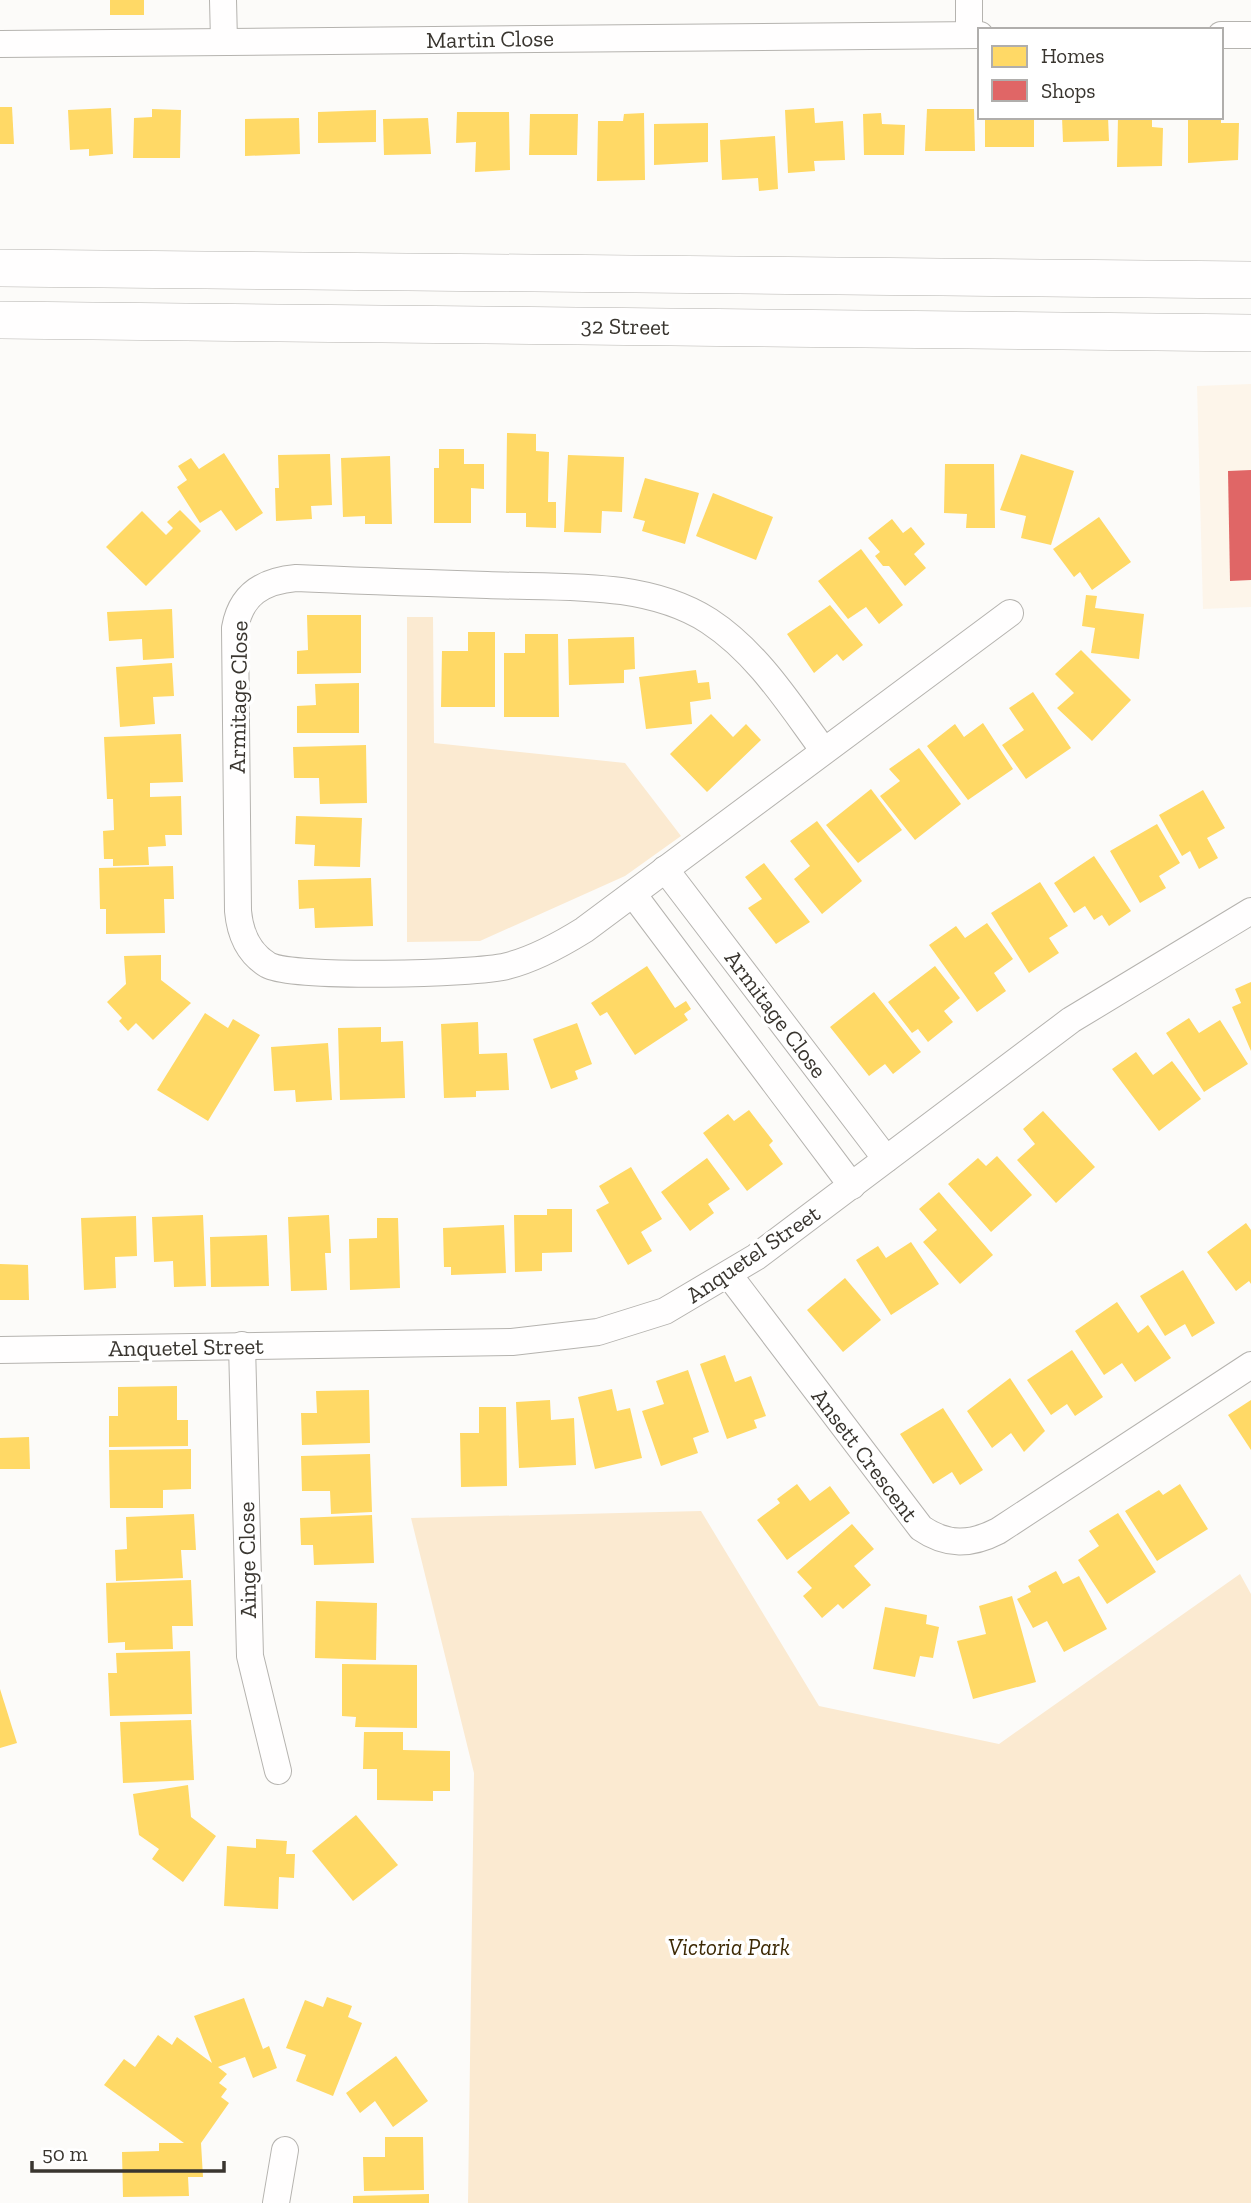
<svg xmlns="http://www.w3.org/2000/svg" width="1251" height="2203" font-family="'Zilla Slab',serif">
<rect width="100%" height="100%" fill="#fcfbf9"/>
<polygon fill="#fdf5ea" points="1251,384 1251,607 1203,609 1197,386"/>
<g fill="#fbead1">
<polygon points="407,617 433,617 434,743 625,763 681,836 625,876 480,941 407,942"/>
<polygon points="701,1511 819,1706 999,1744 1240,1574 1251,1594 1251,2203 468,2203 474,1773 411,1518"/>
</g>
<g fill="#ffd966">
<rect x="110" y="0" width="34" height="15"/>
<polygon points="0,107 12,107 14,144 0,144"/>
<polygon points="111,108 113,154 89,156 89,149 70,150 68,110"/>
<polygon points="814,108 815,123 843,121 845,160 814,161 815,171 788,173 785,110"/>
<polygon points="152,109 181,110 180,158 133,158 134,118 152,117"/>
<polygon points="927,109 974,109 975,151 925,151"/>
<polygon points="376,110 376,142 318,143 318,112"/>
<polygon points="457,112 509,112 510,170 475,172 476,142 456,143"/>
<polygon points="644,113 645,180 597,181 598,121 623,121 624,114"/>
<polygon points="881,113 882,124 905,125 904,155 864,155 863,114"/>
<polygon points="530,114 578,114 577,155 529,155"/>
<rect x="985" y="117" width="49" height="30"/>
<polygon points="1062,117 1108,117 1109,141 1063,142"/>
<polygon points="1118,117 1152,117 1152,127 1163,128 1162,166 1117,167"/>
<polygon points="1188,117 1221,117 1221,123 1239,123 1238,160 1188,163"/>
<polygon points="299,118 300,154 245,156 245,119"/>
<polygon points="428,118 431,154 384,155 383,119"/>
<polygon points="708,123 708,162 654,165 654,124"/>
<polygon points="775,136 778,189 759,191 758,178 722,180 720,140"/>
<polygon points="507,433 536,434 536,451 549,452 548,502 556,502 556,528 526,527 526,513 506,513"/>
<polygon points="439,449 464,449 464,464 484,464 484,489 471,488 471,523 434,523 434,468 439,468"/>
<polygon points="224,453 263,513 236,531 221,510 200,523 177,487 187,480 178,466 191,458 199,469"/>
<polygon points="330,454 332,505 311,506 312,519 276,521 275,488 279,488 278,455"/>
<polygon points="1021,454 1074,471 1051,545 1021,538 1026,516 1000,510"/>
<polygon points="568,455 624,457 622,512 602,511 601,533 564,532"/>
<polygon points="390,456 392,524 365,524 365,516 343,517 341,458"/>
<polygon points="945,464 994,464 995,528 966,528 967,514 944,513"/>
<polygon points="645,478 699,493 685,544 642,531 645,521 633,518"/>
<polygon points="713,493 773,517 756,560 696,536"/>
<polygon points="180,510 201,531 146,586 106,547 142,511 166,535 173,528 167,522"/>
<polygon points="1099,517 1131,562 1092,590 1080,572 1074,577 1053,549"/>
<polygon points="892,519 903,533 911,527 925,544 914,554 926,568 905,586 889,566 883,566 875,556 880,552 868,538"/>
<polygon points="861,549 903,605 879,624 866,607 848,619 818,581"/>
<polygon points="1086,595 1097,596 1095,608 1144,614 1139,659 1091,653 1095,628 1082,626"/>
<polygon points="830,605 863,645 843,661 837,654 814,673 787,634"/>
<polygon points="172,609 174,658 143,660 142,639 109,641 107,612"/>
<polygon points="307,615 361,615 361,673 297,674 297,651 308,650"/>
<polygon points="468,632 495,632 495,707 441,707 442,651 468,651"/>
<polygon points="525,634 558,634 559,717 504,717 504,653 525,653"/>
<polygon points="634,637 635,669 624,670 624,683 569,685 568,639"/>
<polygon points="1081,650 1131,700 1092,741 1057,708 1074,693 1055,674"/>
<polygon points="172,663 174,696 153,697 155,724 120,727 116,667"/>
<polygon points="696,670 698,683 709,682 711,699 690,702 692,724 646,729 639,677"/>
<polygon points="359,683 359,733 297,733 297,706 316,705 315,684"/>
<polygon points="1033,692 1071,748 1026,779 1002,745 1024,730 1009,708"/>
<polygon points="711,714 733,737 746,724 761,740 707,792 670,754"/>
<polygon points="983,723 1013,769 968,800 927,746 955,724 964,737"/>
<polygon points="181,734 183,782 150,783 150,797 181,796 182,835 165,835 166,846 148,847 149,865 113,866 113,859 104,859 103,831 114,830 113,799 107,799 104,737"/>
<polygon points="366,745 367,803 320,804 319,778 294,778 293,747"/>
<polygon points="919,748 961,804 915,840 880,796 900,781 889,769"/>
<polygon points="871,789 902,830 858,863 826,825"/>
<polygon points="1203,790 1225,828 1207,838 1218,858 1199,869 1190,851 1182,856 1159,815"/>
<polygon points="296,816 362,818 360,867 314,866 315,845 295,844"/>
<polygon points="817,821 862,881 822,914 794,879 810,866 790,841"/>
<polygon points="1157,824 1180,863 1159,876 1166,888 1140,903 1110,851"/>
<polygon points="1094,856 1131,911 1109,926 1102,915 1094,920 1085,906 1074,913 1054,883"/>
<polygon points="764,863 810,922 776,944 748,908 762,899 745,877"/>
<polygon points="173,866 174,899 164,899 165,933 106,934 106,909 100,909 99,868"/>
<polygon points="371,878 373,926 315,928 314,908 299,909 298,880"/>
<polygon points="1040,882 1068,926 1049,938 1059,953 1029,973 991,913"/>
<polygon points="987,923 1013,959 994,973 1006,991 977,1012 929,945 956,926 965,938"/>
<polygon points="161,955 161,980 191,1003 153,1040 136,1023 128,1031 119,1021 122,1018 107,1002 126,984 124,956"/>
<polygon points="647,966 675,1008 686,1001 691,1009 684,1014 688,1020 635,1055 607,1012 600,1016 591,1003"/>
<polygon points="935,966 960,998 944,1011 953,1022 928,1042 918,1029 912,1033 888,1002"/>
<polygon points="1251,982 1251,1051 1232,1007 1241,1003 1235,989"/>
<polygon points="874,992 921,1052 893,1074 885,1064 869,1076 830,1027"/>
<polygon points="205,1013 228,1028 233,1019 260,1035 208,1121 157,1090"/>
<polygon points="1189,1018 1199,1033 1220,1020 1248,1064 1204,1092 1166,1033"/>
<polygon points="478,1022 479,1054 507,1053 509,1090 476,1091 476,1097 444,1098 441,1024"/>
<polygon points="577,1023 592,1064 575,1071 578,1079 551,1089 533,1039"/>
<polygon points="381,1027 381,1042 403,1041 405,1098 340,1100 338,1028"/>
<polygon points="328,1043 332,1100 296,1102 295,1090 274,1091 271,1047"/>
<polygon points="1136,1052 1153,1075 1172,1061 1201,1099 1159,1131 1112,1069"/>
<polygon points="749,1110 773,1141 769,1145 783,1164 747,1191 703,1133 728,1114 734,1121"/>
<polygon points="1043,1111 1095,1167 1056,1203 1017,1160 1035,1144 1023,1129"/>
<polygon points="997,1156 1032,1195 991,1232 948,1184 978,1158 986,1166"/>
<polygon points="707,1158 730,1189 708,1204 714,1213 690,1231 661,1192"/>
<polygon points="631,1167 662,1219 641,1232 652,1251 628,1265 596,1210 609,1203 599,1186"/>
<polygon points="939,1192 993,1255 960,1284 923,1242 937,1230 919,1209"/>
<polygon points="547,1209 572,1209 572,1252 542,1253 542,1271 515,1272 514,1215 547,1215"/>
<polygon points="203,1215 206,1286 174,1287 173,1261 154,1262 152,1217"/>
<polygon points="329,1215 331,1253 325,1253 327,1290 291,1291 288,1217"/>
<polygon points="136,1216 137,1256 115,1257 116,1288 84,1290 81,1218"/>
<polygon points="377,1218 398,1218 400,1288 350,1290 349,1239 377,1238"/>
<polygon points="1246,1223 1251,1230 1251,1284 1249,1281 1236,1291 1207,1252"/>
<polygon points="504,1225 506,1273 451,1275 451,1267 444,1267 443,1228"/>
<polygon points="267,1235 269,1286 211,1287 210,1237"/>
<polygon points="911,1242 939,1284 891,1315 856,1260 878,1246 886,1258"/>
<polygon points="0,1264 28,1265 29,1300 0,1300"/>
<polygon points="1183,1270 1215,1323 1192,1337 1185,1324 1165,1336 1140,1296"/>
<polygon points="845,1278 881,1320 843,1352 807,1310"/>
<polygon points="1117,1302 1138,1333 1148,1325 1171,1358 1135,1382 1122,1363 1104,1375 1075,1331"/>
<polygon points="1072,1350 1103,1397 1075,1416 1067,1404 1051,1415 1027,1380"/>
<polygon points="725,1355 735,1382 751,1376 766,1416 754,1420 757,1428 727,1439 700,1364"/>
<polygon points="688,1370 709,1432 693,1438 698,1453 661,1466 642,1411 664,1404 656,1381"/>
<polygon points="1010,1378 1045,1431 1024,1452 1011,1433 992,1448 967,1411"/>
<polygon points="177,1386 177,1420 188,1420 188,1446 109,1447 109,1416 118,1416 118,1387"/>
<polygon points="612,1389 617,1411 630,1408 642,1458 595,1469 578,1397"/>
<polygon points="369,1390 370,1443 302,1445 301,1413 317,1413 316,1391"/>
<polygon points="550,1400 551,1420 574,1418 576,1465 519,1468 516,1402"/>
<polygon points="1251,1400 1251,1450 1228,1415"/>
<polygon points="479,1407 506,1407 507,1486 461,1487 460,1433 479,1433"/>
<polygon points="943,1408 983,1470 960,1485 952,1472 933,1484 900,1434"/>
<polygon points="29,1437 30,1469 0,1469 0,1438"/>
<polygon points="191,1449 191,1489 163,1490 163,1508 110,1508 109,1450"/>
<polygon points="370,1454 372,1512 331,1514 330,1491 302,1491 301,1456"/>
<polygon points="797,1484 810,1501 830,1486 850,1513 787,1560 757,1520 780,1503 777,1499"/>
<polygon points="1180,1484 1208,1529 1157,1561 1125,1511 1159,1490 1163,1495"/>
<polygon points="1118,1513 1156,1572 1107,1604 1078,1560 1099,1546 1089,1531"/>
<polygon points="194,1514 196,1550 181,1550 183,1578 116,1581 115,1550 127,1549 126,1517"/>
<polygon points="372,1515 374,1563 314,1565 313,1545 301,1545 300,1518"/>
<polygon points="852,1524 874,1549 854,1566 871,1585 843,1609 838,1604 822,1618 803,1596 812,1588 797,1572"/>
<polygon points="1056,1571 1063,1584 1079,1576 1107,1629 1064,1652 1047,1621 1033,1628 1017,1599 1031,1592 1028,1586"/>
<polygon points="191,1580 193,1626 172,1626 173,1649 125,1650 125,1642 108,1643 106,1583"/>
<polygon points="1012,1596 1036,1682 973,1699 957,1641 986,1634 979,1606"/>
<polygon points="316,1601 377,1603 376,1660 315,1658"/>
<polygon points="885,1607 927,1615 926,1624 939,1627 933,1658 920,1656 915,1677 873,1669"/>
<polygon points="190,1651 192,1714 110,1716 108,1673 117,1673 116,1653"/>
<polygon points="342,1664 417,1665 417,1728 355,1727 356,1717 342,1716"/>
<polygon points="0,1689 17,1743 0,1748"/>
<polygon points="191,1720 194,1780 123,1783 120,1722"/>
<polygon points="364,1732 403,1732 403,1750 450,1751 450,1791 433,1791 433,1801 377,1800 377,1769 363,1769"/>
<polygon points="188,1785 191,1817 216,1836 183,1882 152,1859 159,1849 139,1835 133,1794"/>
<polygon points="356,1815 398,1865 353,1901 312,1851"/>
<polygon points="256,1839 287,1841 286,1854 295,1854 294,1878 279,1877 278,1909 224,1906 227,1846 256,1848"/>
<polygon points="327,1997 352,2006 348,2017 362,2023 333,2096 296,2081 306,2055 286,2048 305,2000 323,2007"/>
<polygon points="244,1998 263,2049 269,2046 277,2068 253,2078 245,2057 218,2067 227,2074 219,2083 227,2089 221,2097 229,2103 201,2143 203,2177 188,2177 189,2196 123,2197 122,2152 159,2151 159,2143 184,2143 104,2085 124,2059 135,2067 158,2035 172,2045 177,2037 212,2063 194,2016"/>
<polygon points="396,2056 428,2101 393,2127 375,2101 360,2113 346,2093"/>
<polygon points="385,2137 423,2137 424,2190 364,2191 363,2157 385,2157"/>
<polygon points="429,2194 429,2203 353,2203 353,2196"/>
</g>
<polygon fill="#e06666" points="1251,470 1251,580 1230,581 1228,471"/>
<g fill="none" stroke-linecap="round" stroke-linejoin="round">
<defs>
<g id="street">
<polyline points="223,0 224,41"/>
<polyline points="969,0 969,35"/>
<polyline points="1221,35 1251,35"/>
<polyline points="0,44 980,35"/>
<path d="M 824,751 C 790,705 758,653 709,621 C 645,580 559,588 487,585 C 423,583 360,581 296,578 C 263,581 241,594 235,628 L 238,911 C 240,933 248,953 268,965 C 293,979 475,974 507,966 C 535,959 560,945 584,930 L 1010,613"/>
<polyline points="665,869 886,1159"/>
<polyline points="633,894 852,1186"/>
<path d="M 729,1275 L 921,1528 C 947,1546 971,1545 998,1531 L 1251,1365"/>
<polyline points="242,1345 250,1656 278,1771"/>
<polyline points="0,1350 512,1342 598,1332 665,1311 756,1257 1071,1020 1251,911"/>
<polyline points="276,2203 285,2150"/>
</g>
<g id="secondary">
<polyline points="0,268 1251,280"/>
<polyline points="0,320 1251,333"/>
</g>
</defs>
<use href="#street" stroke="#b5b3af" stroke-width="28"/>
<use href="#secondary" stroke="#b5b3af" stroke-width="38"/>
<use href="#street" stroke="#fffefe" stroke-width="26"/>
<use href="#secondary" stroke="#fffefe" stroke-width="37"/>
</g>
<g text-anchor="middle" stroke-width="7" stroke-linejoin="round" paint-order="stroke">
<g font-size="23" fill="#39352f" stroke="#fff">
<text transform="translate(490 39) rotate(-1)" y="8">Martin Close</text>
<text transform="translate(625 326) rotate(1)" y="8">32 Street</text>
<text transform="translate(238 697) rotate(-89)" y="8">Armitage Close</text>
<text transform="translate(776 1014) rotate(53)" y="8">Armitage Close</text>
<text transform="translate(753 1254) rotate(-34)" y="8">Anquetel Street</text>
<text transform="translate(186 1347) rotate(-1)" y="8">Anquetel Street</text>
<text transform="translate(865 1455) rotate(53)" y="8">Ansett Crescent</text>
<text transform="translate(247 1560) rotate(-91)" y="8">Ainge Close</text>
</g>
<g font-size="23" font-style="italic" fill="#3d2904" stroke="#fff">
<text x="729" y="1955">Victoria Park</text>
</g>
</g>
<rect x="978" y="28" width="245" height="91" fill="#ffffff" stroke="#b0aeac" stroke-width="2"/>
<rect x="992" y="46" width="35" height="21" fill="#ffd966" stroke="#b0aeac" stroke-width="2"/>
<text x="1041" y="63" font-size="21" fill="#39352f">Homes</text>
<rect x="992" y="80" width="35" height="21" fill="#e06666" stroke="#b0aeac" stroke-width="2"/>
<text x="1041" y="98" font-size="21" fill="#39352f">Shops</text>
<path d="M32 2161v10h192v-10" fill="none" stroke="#39352f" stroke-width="3.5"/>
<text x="42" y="2161" font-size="21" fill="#39352f" stroke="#ffffff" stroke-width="5" paint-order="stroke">50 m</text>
</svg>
